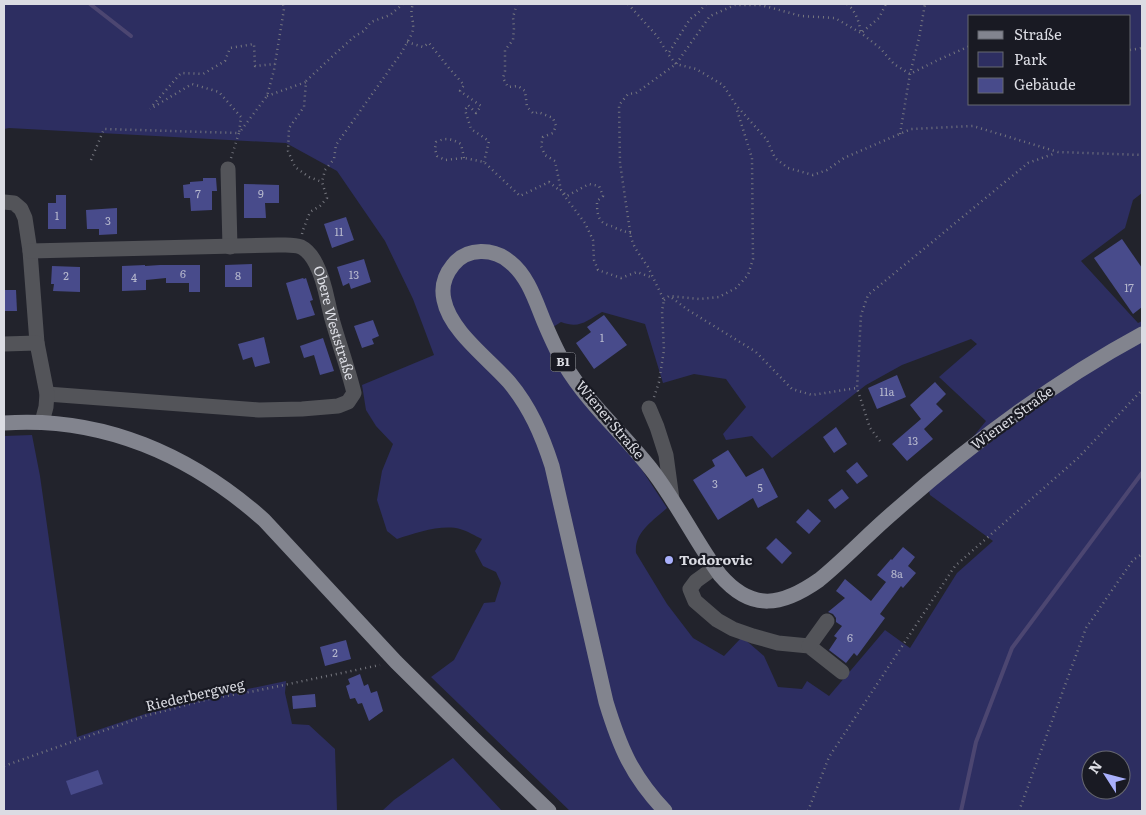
<svg xmlns="http://www.w3.org/2000/svg" width="1146" height="815" font-family="Literata,serif">
<rect width="100%" height="100%" fill="#22232c"/>
<g fill="#2d2e61" fill-rule="evenodd">
<path d="M 4,4 L 1142,4 L 1142,193 L 1133,200 L 1125,228 L 1081,261 L 1138,323 L 1142,321 L 1142,811 L 570,811 L 431,677 L 454,660 L 484,603 L 495,602 L 501,583 L 496,572 L 483,566 L 475,551 L 482,539 C 475,536 468,531 460,529 C 442,524 415,533 397,539 L 387,531 L 377,500 L 382,471 L 393,444 L 376,426 L 366,410 L 362,385 L 434,355 L 413,299 L 385,241 L 337,171 L 286,143 L 9,128 L 4,129 ZM 970,16 L 1130,16 L 1130,104 L 970,104 ZM 602,312 L 645,324 L 663,383 L 694,374 L 726,379 L 746,407 L 723,434 L 726,440 L 752,436 L 772,458 L 866,385 L 902,365 L 971,339 L 977,344 L 939,377 L 986,421 L 929,491 L 930,495 L 993,541 L 957,573 L 910,648 L 885,630 L 829,696 L 807,681 L 802,689 L 778,687 L 764,656 L 742,637 L 724,656 L 693,638 L 667,604 L 636,553 C 634,532 653,521 667,508 L 568,357 L 553,327 L 561,322 C 580,329 586,321 602,312 ZM 1091,760 L 1121,760 L 1121,790 L 1091,790 Z"/>
<polygon points="32,435 40,476 77,737 145,714 209,697 286,681 285,693 292,724 309,725 335,749 337,811 4,811 4,436"/>
<polygon points="453,758 502,811 382,811 394,800"/>
</g>
<g fill="none" stroke-linecap="round" stroke-linejoin="round">
<g stroke="#4c4671" stroke-width="4">
<polyline points="90,4 131,36"/>
<polyline points="961,811 976,742 1012,648 1142,473"/>
</g>
</g>
<g fill="#484b8b">
<polygon points="203,178 216,178 217,191 212,191 212,210 191,211 190,198 184,198 183,185 190,184 190,182 203,181"/>
<polygon points="244,184 279,185 279,203 265,203 266,218 244,218"/>
<polygon points="56,195 66,195 66,229 48,229 48,203 56,203"/>
<polygon points="117,208 117,234 99,235 99,229 87,229 86,210"/>
<polygon points="346,217 354,240 332,248 324,224"/>
<polygon points="1122,239 1142,268 1142,307 1133,314 1094,258"/>
<polygon points="364,259 371,282 351,289 349,283 343,286 337,267"/>
<polygon points="252,264 252,287 225,287 225,265"/>
<polygon points="145,265 145,266 160,265 200,265 200,292 189,292 189,283 166,283 166,278 146,280 146,290 122,291 122,266"/>
<polygon points="52,266 80,267 80,292 53,291 54,284 51,284"/>
<polygon points="303,278 304,279 306,278 313,300 310,301 315,315 297,320 286,283"/>
<polygon points="4,290 16,290 17,311 4,311"/>
<polygon points="604,315 627,345 594,369 576,343 591,332 587,327"/>
<polygon points="373,320 379,336 372,339 374,344 362,348 354,326"/>
<polygon points="264,337 270,363 255,367 252,357 243,360 238,344"/>
<polygon points="323,338 334,371 320,375 314,355 304,358 300,346"/>
<polygon points="897,375 906,397 877,409 868,388"/>
<polygon points="935,382 946,394 936,404 943,411 924,429 933,439 907,461 892,444 921,419 910,405"/>
<polygon points="836,427 847,444 834,453 823,437"/>
<polygon points="728,450 746,477 763,468 778,497 758,508 753,498 718,520 693,480 715,466 712,460"/>
<polygon points="857,462 868,476 857,484 846,471"/>
<polygon points="842,489 849,498 835,509 828,500"/>
<polygon points="808,509 821,521 809,534 796,522"/>
<polygon points="776,538 792,553 782,564 766,548"/>
<polygon points="903,547 915,557 908,566 916,573 903,588 901,586 880,614 885,618 857,656 854,653 846,663 829,650 837,638 834,636 842,626 836,622 836,618 833,614 828,612 845,598 836,591 845,579 871,601 886,582 877,575 891,559 892,560"/>
<polygon points="346,640 351,659 325,666 320,647"/>
<polygon points="360,674 364,686 368,684 371,693 377,691 383,711 369,721 362,703 358,704 355,698 350,699 346,686 350,684 348,679"/>
<polygon points="315,694 316,707 293,709 292,696"/>
<polygon points="98,770 103,784 71,795 66,781"/>
</g>
<g fill="none" stroke-linecap="round" stroke-linejoin="round">
<g stroke="#76777f" stroke-width="2.5" stroke-dasharray="1 4" stroke-linecap="butt">
<path d="M 517,4 L 513,17 L 514,28 L 513,40 L 505,50 L 505,71 L 503,78 L 508,87 L 518,86 L 525,91 L 527,107 L 534,114 L 538,112 L 553,118 L 556,126 L 553,133 L 543,137 L 541,146 L 545,155 L 555,161 L 561,190 L 567,196 L 589,184 L 599,186 L 603,196 L 597,201 C 597,211 597,222 608,225 C 613,227 610,225 615,228 C 621,230 625,232 631,233"/>
<polyline points="628,4 657,36 668,54"/>
<polyline points="706,4 698,13 690,19 668,54 676,64 696,69 723,85 736,105 767,140 775,158 788,168 813,175 827,170 844,158 911,129 973,126 1058,152 1142,155"/>
<path d="M 847,4 C 856,11 859,22 861,33 L 879,18 L 886,4"/>
<polyline points="407,42 423,47 429,43 449,68 464,85 460,91 481,106 476,113 468,105 465,110 471,129 489,141 484,162"/>
<polyline points="1130,50 1142,48"/>
<polyline points="306,81 336,53 355,36 364,31 371,22 390,15 403,4"/>
<polyline points="267,96 306,82 304,107 289,128 288,151 295,167 309,177 322,182"/>
<polyline points="153,105 181,73 203,74 225,61 230,48 254,44 255,66 275,64"/>
<polyline points="900,134 910,74 919,38 925,4"/>
<polyline points="231,158 239,133 267,96 274,70 284,9 283,4"/>
<path d="M 464,158 L 461,144 C 452,139 446,137 436,142 L 435,149 L 437,156 L 445,160 L 464,158 L 484,162 L 520,196 L 549,182 L 559,190"/>
<polyline points="91,160 104,129 239,133 241,117 219,92 192,84 150,109"/>
<polyline points="563,194 585,223 593,240 594,260 598,270 621,278 637,272 653,278"/>
<path d="M 302,234 L 303,230 L 310,212 L 320,206 L 327,198 L 322,182 L 325,170 L 334,159 L 336,145 L 402,52 C 405,45 412,36 413,29 C 414,19 409,15 413,4"/>
<polyline points="672,298 688,310 756,352 792,389 812,395 857,388"/>
<polyline points="664,300 669,296 699,299 719,297 736,288 748,275 753,259 752,158 736,107"/>
<polyline points="654,397 659,382 664,350 662,311 664,300 648,267 635,248 631,238 620,163 619,105 628,94 636,93 676,64 710,16 735,5 761,5 801,16 835,18 861,33 880,48 894,64 910,74 940,59 970,46"/>
<polyline points="880,441 870,428 857,388 861,315 868,295 1028,163 1056,153"/>
<polyline points="4,766 145,716 209,699 255,691 380,665"/>
<polyline points="808,811 829,757 955,566 1078,458 1142,390"/>
<polyline points="1019,811 1086,628 1133,560 1142,554"/>
</g>
<g stroke="#535459" stroke-width="15">
<polyline points="228,169 230,247"/>
<polyline points="4,202 14,203 21,209 25,218 30,251 37,343"/>
<path id="s1" d="M 30,251 L 278,245 C 285,245 294,244 301,247 C 307,250 313,258 316,264 C 325,281 327,301 332,319 C 339,344 348,368 354,393 L 348,402 L 338,406 L 302,409 L 259,410 L 47,394"/>
<polyline points="4,344 37,343 47,394 46,407 42,422"/>
<polyline points="649,408 657,427 666,455 672,499"/>
<polyline points="714,568 696,581 690,589 695,601 717,620 733,629 753,636 778,643 809,646 842,672"/>
<polyline points="809,646 827,621"/>
</g>
<g stroke="#82848e" stroke-width="15">
<path d="M 4,423 C 103,416 191,455 264,520 L 396,662 L 474,739 L 549,811"/>
<path d="M 665,811 C 632,776 620,748 606,702 L 552,466 C 542,435 530,407 509,382 C 489,359 450,331 444,300 C 441,287 444,276 453,265 C 467,247 494,248 510,262 C 529,277 536,303 545,324 C 551,338 557,352 565,365 C 589,405 626,436 654,473 C 678,505 696,542 720,575 C 752,612 782,606 819,580 C 846,558 869,533 895,511 C 971,444 1053,382 1142,334"/>
</g>
</g>
<circle fill="#a9b0fc" stroke="#191a23" stroke-width="2" cx="669" cy="560" r="5"/>
<g text-anchor="middle" stroke-width="4.5" stroke-linejoin="round" paint-order="stroke">
<g font-size="11" fill="#b6b8cd">
<text x="198" y="198">7</text>
<text x="261" y="198">9</text>
<text x="57" y="220">1</text>
<text x="108" y="225">3</text>
<text x="339" y="236">11</text>
<text x="183" y="278">6</text>
<text x="354" y="279">13</text>
<text x="66" y="280">2</text>
<text x="238" y="280">8</text>
<text x="134" y="282">4</text>
<text x="1129" y="292">17</text>
<text x="602" y="342">1</text>
<text x="887" y="396">11a</text>
<text x="913" y="445">13</text>
<text x="715" y="488">3</text>
<text x="760" y="492">5</text>
<text x="897" y="578">8a</text>
<text x="850" y="642">6</text>
<text x="335" y="657">2</text>
</g>
<rect fill="#191a23" stroke="#a1a2a9" stroke-width="1" x="550.5" y="352.5" width="25" height="19" rx="4"/>
<g font-size="12" font-weight="bold" fill="#dbdce3">
<text x="563" y="366">B1</text>
</g>
<g font-size="14" fill="#dbdce3" stroke="#191a23">
<text dy="5" stroke="none"><textPath href="#s1" startOffset="356">Obere Weststraße</textPath></text>
<text transform="translate(1012 418) rotate(-36)" y="5">Wiener Straße</text>
<text transform="translate(610 420) rotate(50)" y="5">Wiener Straße</text>
<text transform="translate(195 695) rotate(-13)" y="5">Riederbergweg</text>
</g>
<g font-size="14" font-weight="bold" fill="#dbdce3" stroke="#191a23" text-anchor="start">
<text x="679" y="565">Todorovic</text>
</g>
</g>
<rect width="1146" height="815" fill="none" stroke="#dbdce3" stroke-width="10"/>
<rect x="968" y="15" width="162" height="90" fill="#191a23" stroke="#676870"/>
<rect x="978" y="31" width="25" height="8" fill="#82848e" stroke="#676870"/>
<text x="1014" y="40" font-size="15" fill="#dbdce3">Straße</text>
<rect x="978" y="52" width="25" height="15" fill="#2d2e61" stroke="#676870"/>
<text x="1014" y="65" font-size="15" fill="#dbdce3">Park</text>
<rect x="978" y="78" width="25" height="15" fill="#484b8b" stroke="#676870"/>
<text x="1014" y="90" font-size="15" fill="#dbdce3">Gebäude</text>
<g transform="translate(1106 775) rotate(306)"><circle r="24" fill="#191a23" stroke="#676870"/>
<path d="M0-4L9 19L0 12L-9 19Z" fill="#a9b0fc"/>
<text y="-8" font-size="14" font-weight="bold" text-anchor="middle" fill="#dbdce3">N</text>
</g>
</svg>
